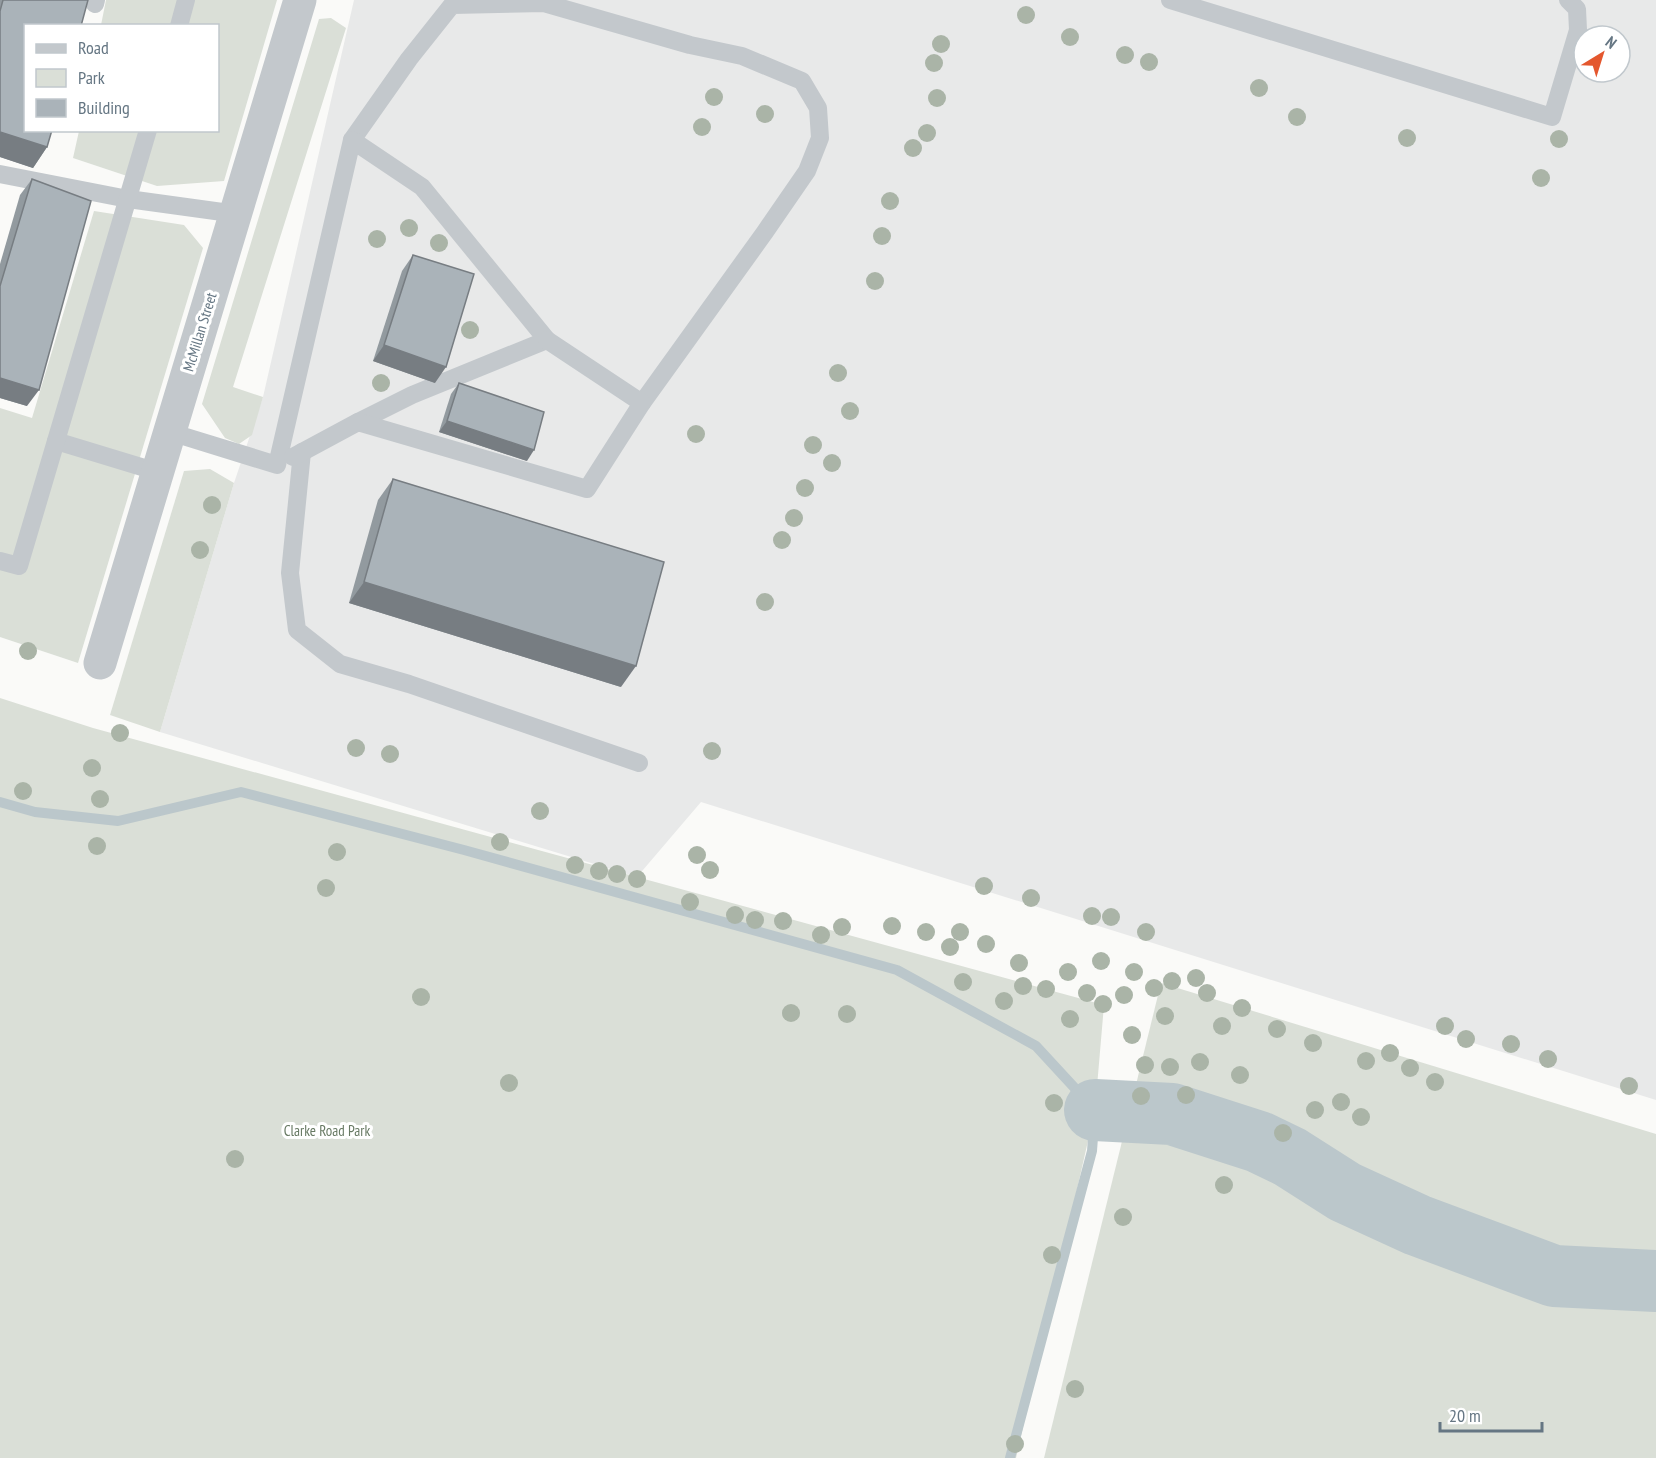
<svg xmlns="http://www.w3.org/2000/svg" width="1656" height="1458" font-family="'PT Sans Narrow',sans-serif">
<rect width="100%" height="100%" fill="#fafaf8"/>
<path fill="#e8e9e9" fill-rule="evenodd" d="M 354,0 L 1656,0 L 1656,1100 L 701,802 L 637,877 L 160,732 L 234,483 L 263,397 ZM 1584,36 L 1620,36 L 1620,72 L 1584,72 Z"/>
<g fill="#dadfd7">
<polygon points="106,0 277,0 224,181 157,186 73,158 79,131 218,130 218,26 101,25"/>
<polygon points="331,18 346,28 233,387 263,397 252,435 239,444 225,438 202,404 319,19"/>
<polygon points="94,211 184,225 203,248 78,663 0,637 0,408 32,418"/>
<polygon points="210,469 234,483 160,732 110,715 184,471"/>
<polygon points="0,698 93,728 1104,1005 1095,1110 1016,1458 0,1458"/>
<polygon points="1161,983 1656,1134 1656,1458 1044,1458"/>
</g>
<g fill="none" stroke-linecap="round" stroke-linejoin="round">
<polyline stroke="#bbc7cb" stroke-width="10" points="0,802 35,812 118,821 241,792 464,850 897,970 1036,1046 1095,1110 1092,1151 1010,1458"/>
<polyline stroke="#bbc7cb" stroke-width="62" points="1095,1110 1172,1114 1259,1142 1290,1157 1345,1192 1417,1225 1554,1276 1656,1281"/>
<g stroke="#c3c8cc" stroke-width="18">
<polyline points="1170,0 1552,117 1578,30 1577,9 1568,0"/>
<polyline points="95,4 96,0"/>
<polyline points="179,26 186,0"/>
<polyline points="352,140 409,59 452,5 544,3 690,45 742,56 802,81 818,108 820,138 807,171 765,232 642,403"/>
<polyline points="0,174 128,199 237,214"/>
<polyline points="170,432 277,465 352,140 422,187 547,340 412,395 358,422"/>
<polyline points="56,441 158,472"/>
<polyline points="302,452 290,573 297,630 340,664 409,684 639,763"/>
<polyline points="293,457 358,422 587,489 642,403 547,340"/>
<polyline points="0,561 19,566 148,130"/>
</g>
<polyline stroke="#c3c8cc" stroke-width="33" points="100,663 300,0"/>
</g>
<g fill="#aab4a7">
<circle cx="1026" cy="15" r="9"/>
<circle cx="1070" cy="37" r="9"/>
<circle cx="941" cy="44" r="9"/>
<circle cx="1125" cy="55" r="9"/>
<circle cx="1149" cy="62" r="9"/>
<circle cx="934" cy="63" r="9"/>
<circle cx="1259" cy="88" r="9"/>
<circle cx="714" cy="97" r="9"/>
<circle cx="937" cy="98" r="9"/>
<circle cx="765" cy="114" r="9"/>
<circle cx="1297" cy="117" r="9"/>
<circle cx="702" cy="127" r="9"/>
<circle cx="927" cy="133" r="9"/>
<circle cx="1407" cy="138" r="9"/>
<circle cx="1559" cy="139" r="9"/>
<circle cx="913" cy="148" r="9"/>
<circle cx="1541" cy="178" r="9"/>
<circle cx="890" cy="201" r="9"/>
<circle cx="409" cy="228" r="9"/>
<circle cx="882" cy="236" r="9"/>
<circle cx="377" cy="239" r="9"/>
<circle cx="439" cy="243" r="9"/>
<circle cx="875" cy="281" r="9"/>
<circle cx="470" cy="330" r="9"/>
<circle cx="838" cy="373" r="9"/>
<circle cx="381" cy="383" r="9"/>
<circle cx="850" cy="411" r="9"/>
<circle cx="696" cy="434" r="9"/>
<circle cx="813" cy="445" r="9"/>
<circle cx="832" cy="463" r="9"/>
<circle cx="805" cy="488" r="9"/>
<circle cx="212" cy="505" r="9"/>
<circle cx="794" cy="518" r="9"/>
<circle cx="782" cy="540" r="9"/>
<circle cx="200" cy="550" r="9"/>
<circle cx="765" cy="602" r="9"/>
<circle cx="28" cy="651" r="9"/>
<circle cx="120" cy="733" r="9"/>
<circle cx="356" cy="748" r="9"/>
<circle cx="712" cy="751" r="9"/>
<circle cx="390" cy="754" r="9"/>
<circle cx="92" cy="768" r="9"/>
<circle cx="23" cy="791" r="9"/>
<circle cx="100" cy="799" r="9"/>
<circle cx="540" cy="811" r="9"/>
<circle cx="500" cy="842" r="9"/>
<circle cx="97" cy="846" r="9"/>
<circle cx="337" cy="852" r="9"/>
<circle cx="697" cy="855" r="9"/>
<circle cx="575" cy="865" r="9"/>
<circle cx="710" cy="870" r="9"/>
<circle cx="599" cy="871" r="9"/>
<circle cx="617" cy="874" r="9"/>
<circle cx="637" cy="879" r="9"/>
<circle cx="984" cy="886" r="9"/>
<circle cx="326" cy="888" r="9"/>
<circle cx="1031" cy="898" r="9"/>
<circle cx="690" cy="902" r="9"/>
<circle cx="735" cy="915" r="9"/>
<circle cx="1092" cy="916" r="9"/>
<circle cx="1111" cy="917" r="9"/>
<circle cx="755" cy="920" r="9"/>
<circle cx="783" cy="921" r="9"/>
<circle cx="892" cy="926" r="9"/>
<circle cx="842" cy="927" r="9"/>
<circle cx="926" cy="932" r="9"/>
<circle cx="960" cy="932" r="9"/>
<circle cx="1146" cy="932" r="9"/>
<circle cx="821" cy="935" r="9"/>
<circle cx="986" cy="944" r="9"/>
<circle cx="950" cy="947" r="9"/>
<circle cx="1101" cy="961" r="9"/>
<circle cx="1019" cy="963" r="9"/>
<circle cx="1068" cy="972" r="9"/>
<circle cx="1134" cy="972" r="9"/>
<circle cx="1196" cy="978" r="9"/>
<circle cx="1172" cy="981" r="9"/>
<circle cx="963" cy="982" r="9"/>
<circle cx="1023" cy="986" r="9"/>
<circle cx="1154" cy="988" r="9"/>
<circle cx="1046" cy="989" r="9"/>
<circle cx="1087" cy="993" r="9"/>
<circle cx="1207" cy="993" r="9"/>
<circle cx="1124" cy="995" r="9"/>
<circle cx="421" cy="997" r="9"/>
<circle cx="1004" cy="1001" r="9"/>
<circle cx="1103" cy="1004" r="9"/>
<circle cx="1242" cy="1008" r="9"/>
<circle cx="791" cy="1013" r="9"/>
<circle cx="847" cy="1014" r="9"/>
<circle cx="1165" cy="1016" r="9"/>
<circle cx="1070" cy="1019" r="9"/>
<circle cx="1222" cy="1026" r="9"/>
<circle cx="1445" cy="1026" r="9"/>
<circle cx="1277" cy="1029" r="9"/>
<circle cx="1132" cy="1035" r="9"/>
<circle cx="1466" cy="1039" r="9"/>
<circle cx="1313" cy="1043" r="9"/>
<circle cx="1511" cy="1044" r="9"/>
<circle cx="1390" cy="1053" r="9"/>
<circle cx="1548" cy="1059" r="9"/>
<circle cx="1366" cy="1061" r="9"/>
<circle cx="1200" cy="1062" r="9"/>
<circle cx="1145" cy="1065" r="9"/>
<circle cx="1170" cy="1067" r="9"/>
<circle cx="1410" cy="1068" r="9"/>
<circle cx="1240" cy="1075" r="9"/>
<circle cx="1435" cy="1082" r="9"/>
<circle cx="509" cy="1083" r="9"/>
<circle cx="1629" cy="1086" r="9"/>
<circle cx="1186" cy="1095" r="9"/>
<circle cx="1141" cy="1096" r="9"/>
<circle cx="1341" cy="1102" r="9"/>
<circle cx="1054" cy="1103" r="9"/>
<circle cx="1315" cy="1110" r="9"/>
<circle cx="1361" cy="1117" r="9"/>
<circle cx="1283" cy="1133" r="9"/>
<circle cx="235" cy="1159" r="9"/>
<circle cx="1224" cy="1185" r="9"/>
<circle cx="1123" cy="1217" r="9"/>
<circle cx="1052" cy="1255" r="9"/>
<circle cx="1075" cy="1389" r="9"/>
<circle cx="1015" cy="1444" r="9"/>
</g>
<g fill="#929a9f">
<polygon points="0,0 88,0 47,147 33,168 0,157"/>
<polygon points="32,179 27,406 0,398 0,264 20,195"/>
<polygon points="413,255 435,383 373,361 402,271"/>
<polygon points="459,383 527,461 439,432 451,394"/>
<polygon points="393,479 621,687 349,603 378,500"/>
</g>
<g fill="#777d82">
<polygon points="0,132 47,147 33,168 0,157"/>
<polygon points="384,345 446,367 435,383 373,361"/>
<polygon points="0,378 39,390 27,406 0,398"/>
<polygon points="447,421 534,450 527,461 439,432"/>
<polygon points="364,582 636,666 621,687 349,603"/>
</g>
<g fill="#aab3b9" stroke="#777d82" stroke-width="1.5">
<polygon points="3,0 88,0 81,26 26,26 26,130 52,130 47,147 0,132 0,11"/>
<polygon points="32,179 91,201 39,390 0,378 0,286"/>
<polygon points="413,255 474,274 446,367 384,345"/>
<polygon points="459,383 544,412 534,450 447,421"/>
<polygon points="393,479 664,562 636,666 364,582"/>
</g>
<g text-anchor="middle" stroke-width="6" stroke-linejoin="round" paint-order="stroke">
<g font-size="15" fill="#657683" stroke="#fff">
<text transform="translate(200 332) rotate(-73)" y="5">McMillan Street</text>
</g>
<g font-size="15" fill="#687a64" stroke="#fff">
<text x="327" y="1136">Clarke Road Park</text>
</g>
</g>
<rect x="24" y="24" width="195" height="108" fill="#ffffff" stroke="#c1c8cd" stroke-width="1.5"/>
<rect x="36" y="44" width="30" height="9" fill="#c3c8cc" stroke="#c1c8cd" stroke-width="1.5"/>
<text x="78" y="54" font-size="18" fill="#657683">Road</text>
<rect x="36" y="69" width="30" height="18" fill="#dadfd7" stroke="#c1c8cd" stroke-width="1.5"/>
<text x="78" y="84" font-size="18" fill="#657683">Park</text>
<rect x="36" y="99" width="30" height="18" fill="#aab3b9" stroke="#c1c8cd" stroke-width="1.5"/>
<text x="78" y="114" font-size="18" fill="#657683">Building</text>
<g transform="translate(1602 54) rotate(38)"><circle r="28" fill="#ffffff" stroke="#c1c8cd" stroke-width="1.5"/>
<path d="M0-4.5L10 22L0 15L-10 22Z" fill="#e4572e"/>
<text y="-9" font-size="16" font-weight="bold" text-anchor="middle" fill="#657683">N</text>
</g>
<path d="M1440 1422v9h102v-9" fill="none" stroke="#657683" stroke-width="3"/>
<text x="1449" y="1422" font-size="18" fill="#657683" stroke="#ffffff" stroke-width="4.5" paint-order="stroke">20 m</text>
</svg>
